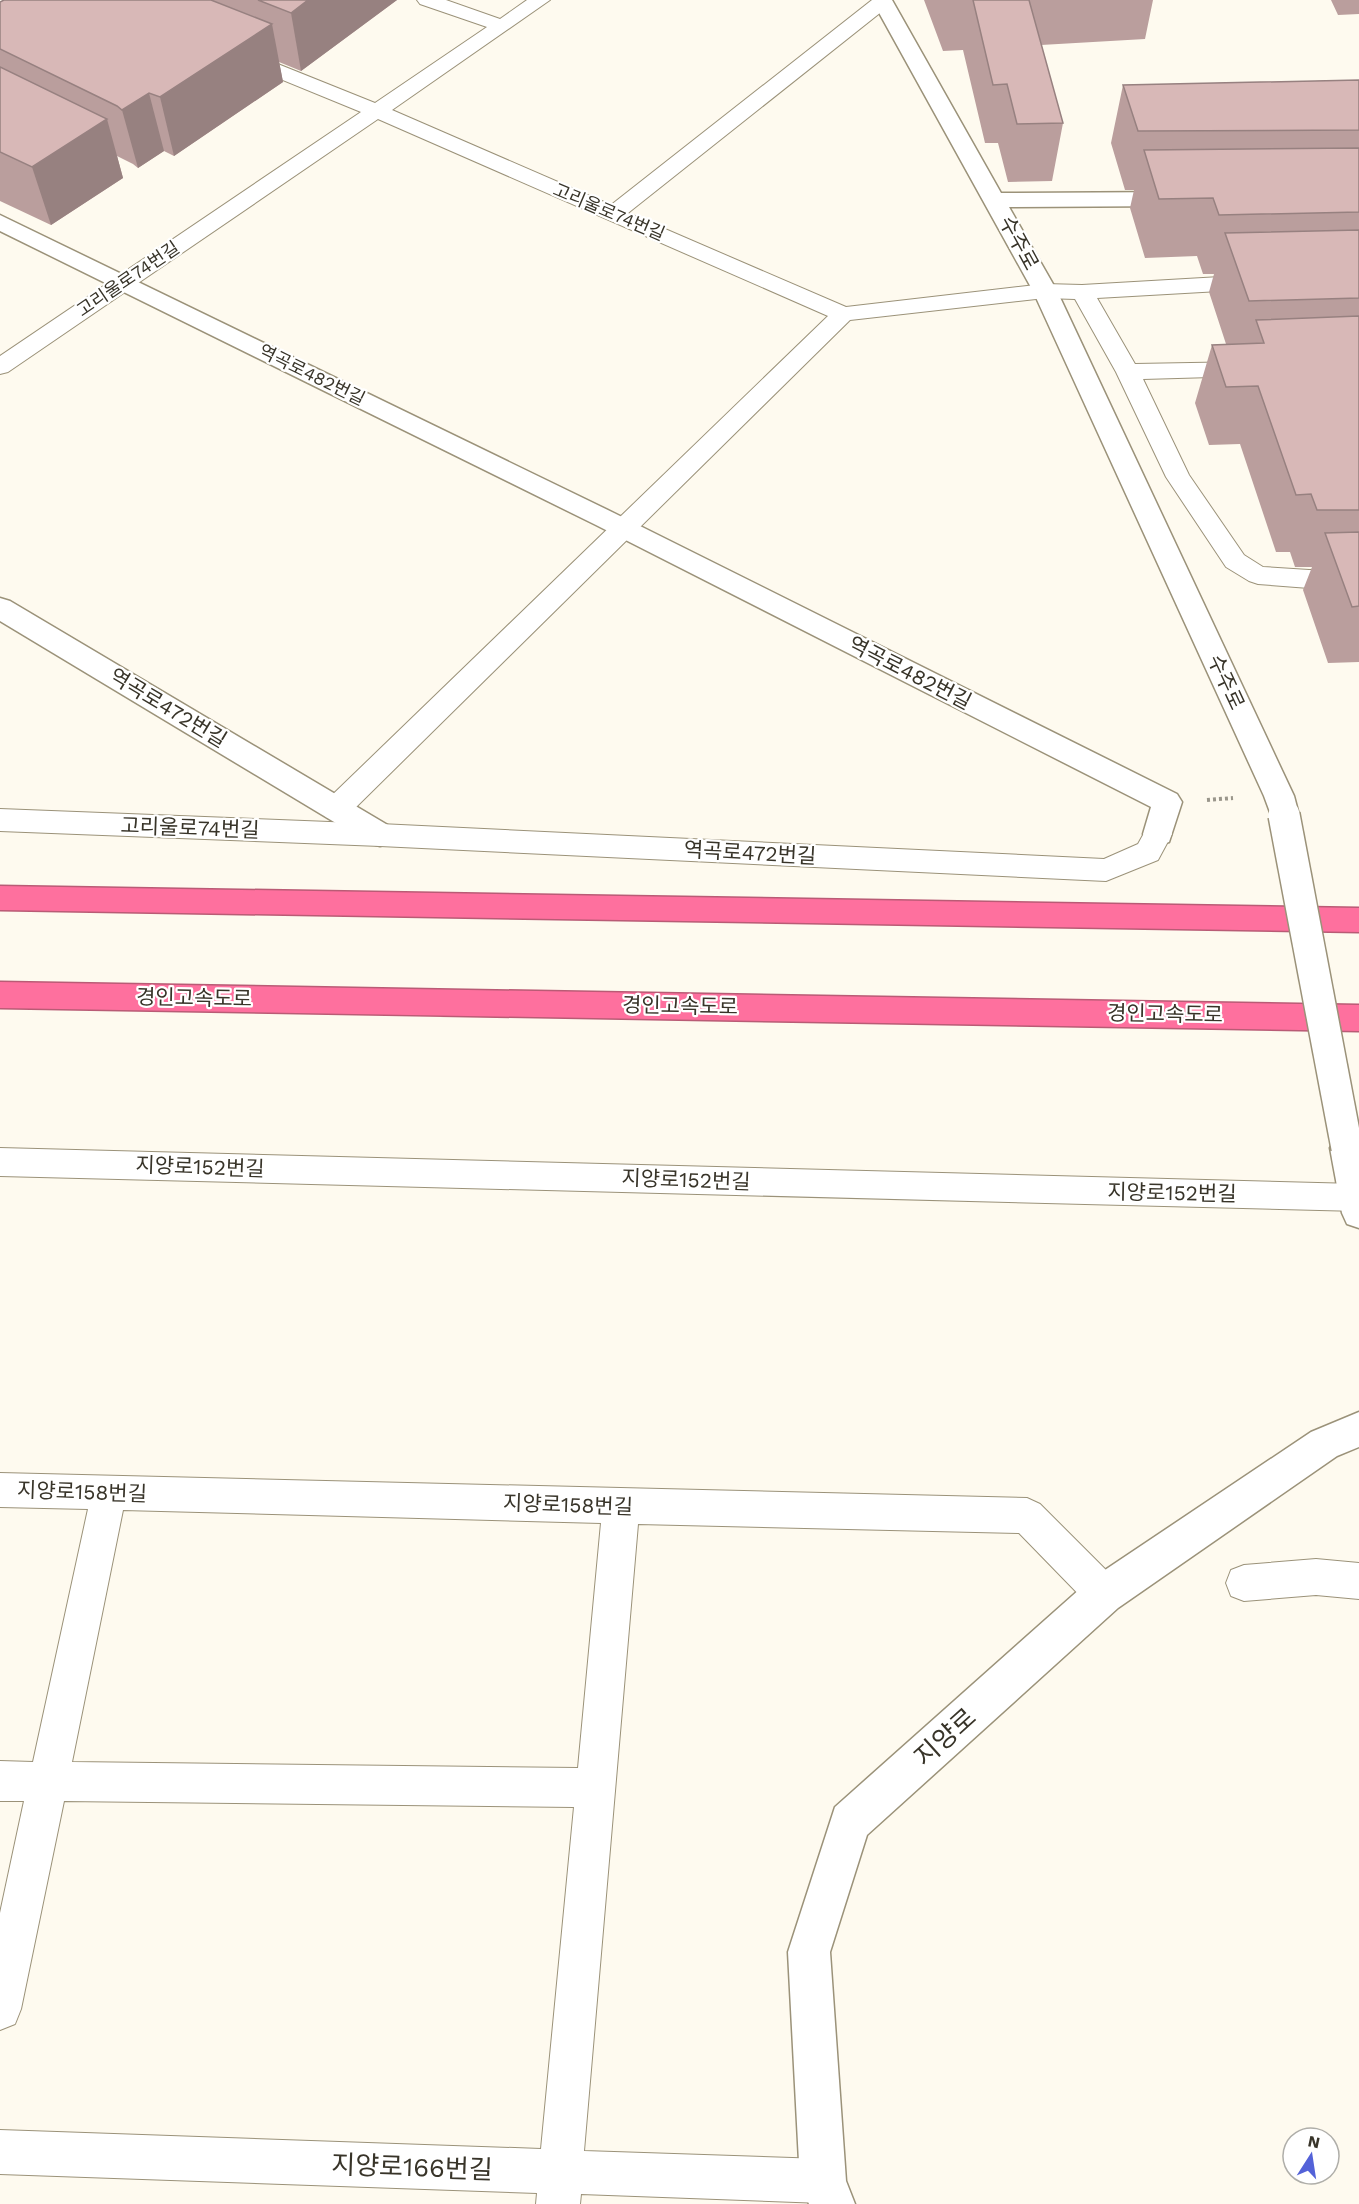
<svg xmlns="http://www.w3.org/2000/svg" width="1359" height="2204" font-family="'Work Sans','Noto Sans KR',sans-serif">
<rect width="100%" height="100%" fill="#fefaef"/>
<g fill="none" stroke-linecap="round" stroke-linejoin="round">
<defs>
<g id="service">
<polygon points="417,0 446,0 500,19 527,0 550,0 392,110 611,205 872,0 892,0 890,5 628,213 846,307 1045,284 1082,285 1255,275 1263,277 1266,282 1263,287 1255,289 1097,298 1135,364 1247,362 1255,364 1259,369 1255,374 1247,376 1143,379 1189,475 1244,555 1263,567 1309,570 1359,569 1359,587 1309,588 1258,584 1249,581 1226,567 1166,477 1116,372 1075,299 1045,298 850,320 346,817 336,820 326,817 322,809 326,801 828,316 378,119 8,372 0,374 0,356 361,112 234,60 231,56 234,52 248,52 375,103 487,27 420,4"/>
<polygon points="0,809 380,824 1104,859 1138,844 1148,826 1158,823 1168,826 1172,834 1158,860 1106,881 380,846 0,831"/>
<polygon points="0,1148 1356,1184 1359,1185 1359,1211 0,1176"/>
<path d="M 0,1473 L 1027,1498 L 1040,1504 L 1117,1581 L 1122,1594 L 1117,1607 L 1104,1612 L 1091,1607 L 1019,1533 L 638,1524 L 584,2151 L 823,2159 L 838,2166 L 845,2181 L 838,2196 L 823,2203 L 581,2194 L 580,2204 L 536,2204 L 537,2193 L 0,2174 L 0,2130 L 541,2149 L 574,1807 L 64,1801 L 21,2009 L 15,2024 L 0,2030 L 0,1913 L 24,1801 L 0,1801 L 0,1761 L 33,1762 L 88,1509 L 0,1507 ZM 123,1510 L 601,1523 L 578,1768 L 72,1762 Z"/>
<polygon points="1316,1559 1359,1563 1359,1599 1316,1595 1244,1601 1231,1596 1226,1583 1231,1570 1244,1565"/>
</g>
<g id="minor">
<polygon points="872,0 892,0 1001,193 1177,192 1185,194 1188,199 1185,204 1177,206 1009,207 1057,291 1294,796 1299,815 1294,823 1284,826 1274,823 1264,796 1033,291"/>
<polygon points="0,215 614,513 1177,794 1182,802 1169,842 1158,845 1147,842 1143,834 1151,807 596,525 0,231"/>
<polygon points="0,598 10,601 391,827 395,835 391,843 380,846 369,843 0,621"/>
<polygon points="1347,1134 1359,1138 1359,1228 1347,1224 1342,1213 1330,1148 1335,1138"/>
<polygon points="1359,1412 1359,1447 1337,1456 1118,1608 867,1835 830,1952 846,2181 855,2204 809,2204 800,2181 788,1952 835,1807 1090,1580 1311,1432"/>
</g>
<g id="motorway">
<polygon points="0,886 1359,908 1359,932 0,910"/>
<polygon points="0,982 1359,1005 1359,1031 0,1008"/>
</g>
</defs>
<use href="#service" stroke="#9b9279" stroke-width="2"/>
<use href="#minor" stroke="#9b9279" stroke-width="3"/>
<use href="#motorway" stroke="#b95b75" stroke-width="3"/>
<polyline stroke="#9a968b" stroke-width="4" stroke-dasharray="3 3" stroke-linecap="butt" points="1207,800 1233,798"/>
<use href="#service" fill="#fff" fill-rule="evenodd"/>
<use href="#minor" fill="#fff" fill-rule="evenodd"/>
<use href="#motorway" fill="#fe709e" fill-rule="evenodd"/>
<defs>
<polyline id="minor-bridge" points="1284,815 1347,1148"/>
</defs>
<use href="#minor-bridge" stroke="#9b9279" stroke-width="34" stroke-linecap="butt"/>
<use href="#minor-bridge" stroke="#fff" stroke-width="31"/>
</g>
<g fill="#ba9e9d">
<polygon points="4,0 397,0 301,71 279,62 283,82 174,156 164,151 138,168 133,164 117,156 123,178 51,225 0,201 0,2"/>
<polygon points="924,0 1153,0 1145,39 1041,45 1063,123 1052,181 1008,182 998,143 985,143 963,50 943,51"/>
<polygon points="1331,0 1359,0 1359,14 1338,15"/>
<polygon points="1359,80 1359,662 1328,663 1303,590 1312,567 1295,567 1290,552 1276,552 1240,444 1209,445 1195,403 1212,345 1226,344 1209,292 1214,274 1203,274 1197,256 1145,258 1130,208 1134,190 1125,190 1111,143 1123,85"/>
</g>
<g fill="#978180">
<polygon points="308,0 397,0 301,71 291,13"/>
<polygon points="272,24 283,82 174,156 160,97"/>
<polygon points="149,93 164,151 138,168 122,110"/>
<polygon points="107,119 123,178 51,225 32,167"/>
</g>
<g fill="#d8b8b7" stroke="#978180" stroke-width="1.5">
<polygon points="4,0 211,0 272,24 160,97 149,93 122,110 117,106 0,49 0,2"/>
<polygon points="258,0 308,0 291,13"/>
<polygon points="973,0 1029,0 1063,123 1017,124 1007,84 993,85"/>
<polygon points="0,67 107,119 32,167 0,152"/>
<polygon points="1359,80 1359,130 1138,131 1123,85"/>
<polygon points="1359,148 1359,212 1219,215 1213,198 1159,199 1144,150"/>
<polygon points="1359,230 1359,298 1249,301 1225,233"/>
<polygon points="1359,316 1359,510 1317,510 1311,494 1296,495 1258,386 1226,387 1212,345 1264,343 1256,320"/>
<polygon points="1359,532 1359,606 1352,607 1325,533"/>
</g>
<g text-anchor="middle" stroke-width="4.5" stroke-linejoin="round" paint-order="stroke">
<g font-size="18" fill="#383429" stroke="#fff">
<text transform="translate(609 212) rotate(23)" y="6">고리울로74번길</text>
<text transform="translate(128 279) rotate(-34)" y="6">고리울로74번길</text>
<text transform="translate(312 375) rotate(26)" y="6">역곡로482번길</text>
</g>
<g font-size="21" fill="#383429" stroke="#fff">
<text transform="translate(1019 243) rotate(61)" y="7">수주로</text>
<text transform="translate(910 673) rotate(27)" y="7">역곡로482번길</text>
<text transform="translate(1226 682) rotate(65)" y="7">수주로</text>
<text transform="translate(168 708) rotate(31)" y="7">역곡로472번길</text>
<text transform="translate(190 828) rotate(2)" y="7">고리울로74번길</text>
<text transform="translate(750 853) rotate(3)" y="7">역곡로472번길</text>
<text transform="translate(194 998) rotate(1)" y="7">경인고속도로</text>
<text transform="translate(680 1006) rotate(1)" y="7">경인고속도로</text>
<text transform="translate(1165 1014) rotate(1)" y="7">경인고속도로</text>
<text transform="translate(200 1167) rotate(2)" y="7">지양로152번길</text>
<text transform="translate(686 1180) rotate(2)" y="7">지양로152번길</text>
<text transform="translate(1172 1193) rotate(1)" y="7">지양로152번길</text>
<text transform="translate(82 1492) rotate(2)" y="7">지양로158번길</text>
<text transform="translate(568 1505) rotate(2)" y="7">지양로158번길</text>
</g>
<g font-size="26" fill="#383429" stroke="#fff">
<text transform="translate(945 1737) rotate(-42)" y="9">지양로</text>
<text transform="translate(412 2167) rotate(2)" y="9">지양로166번길</text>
</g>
</g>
<g transform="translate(1311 2156) rotate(12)"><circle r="28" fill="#ffffff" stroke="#afaea9" stroke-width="1.5"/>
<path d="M0-4.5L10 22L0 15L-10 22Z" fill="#5362d8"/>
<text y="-9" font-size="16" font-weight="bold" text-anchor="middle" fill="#383429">N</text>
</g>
</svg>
